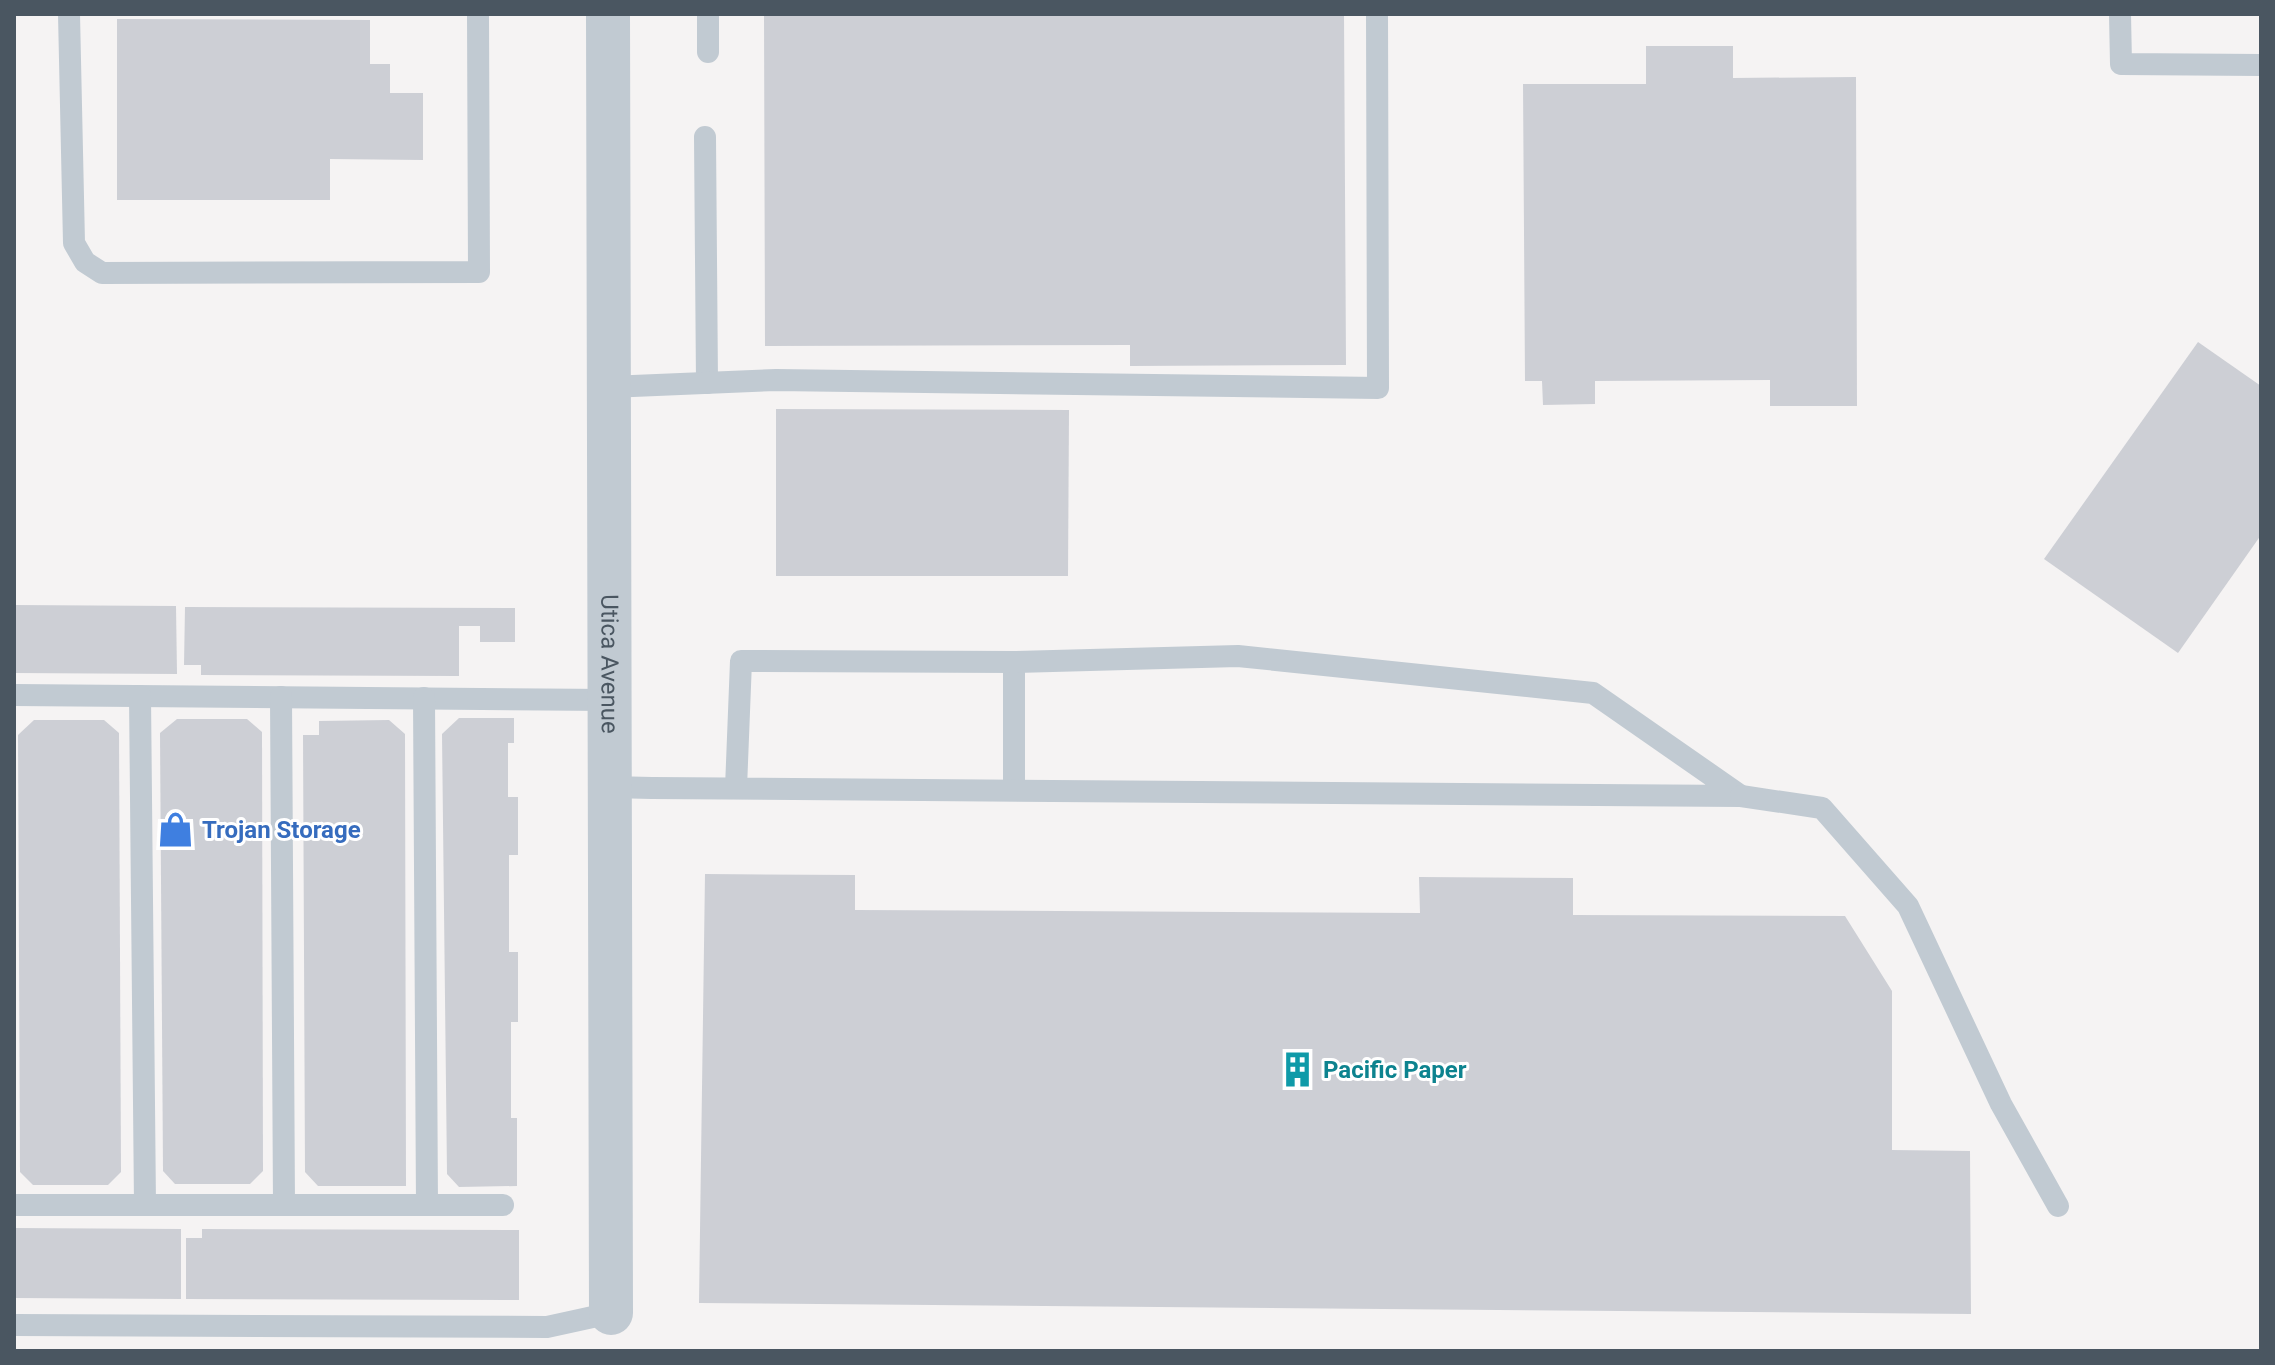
<svg xmlns="http://www.w3.org/2000/svg" width="2275" height="1365" font-family="Roboto,sans-serif">
<rect width="100%" height="100%" fill="#f5f3f3"/>
<g fill="#cdcfd5">
<polygon points="764,14 1344,14 1346,365 1130,366 1130,345 765,346"/>
<polygon points="117,19 370,20 370,64 390,64 390,93 423,93 423,160 330,159 330,200 117,200"/>
<polygon points="1646,46 1733,46 1733,78 1856,77 1857,406 1770,406 1770,380 1595,381 1595,404 1543,405 1542,381 1525,381 1523,84 1646,84"/>
<polygon points="2198,342 2261,386 2261,535 2178,653 2044,559"/>
<polygon points="776,409 1069,410 1068,576 776,576"/>
<polygon points="14,605 176,606 177,674 14,673"/>
<polygon points="185,607 515,608 515,642 480,642 480,626 459,626 459,676 201,675 201,665 184,665"/>
<polygon points="459,718 514,718 514,743 508,743 508,797 518,797 518,855 509,855 509,952 518,952 518,1022 511,1022 511,1118 517,1118 517,1186 459,1187 447,1174 442,734"/>
<polygon points="177,719 247,719 262,732 263,1171 250,1184 175,1184 163,1171 160,733"/>
<polygon points="34,720 104,720 119,733 121,1172 108,1185 33,1185 20,1172 18,735"/>
<polygon points="389,720 405,734 406,1186 318,1186 305,1172 303,735 319,735 319,721"/>
<polygon points="705,874 855,875 855,910 1420,913 1419,877 1573,878 1573,915 1845,916 1892,991 1892,1150 1970,1151 1971,1314 699,1303"/>
<polygon points="14,1228 181,1229 181,1299 14,1298"/>
<polygon points="202,1229 519,1230 519,1300 186,1299 186,1238 202,1238"/>
</g>
<g fill="none" stroke-linecap="round" stroke-linejoin="round">
<g stroke="#c1cad2" stroke-width="22">
<polyline points="69,14 74,243 85,262 102,273 479,272 478,14"/>
<polyline points="708,14 708,52"/>
<polyline points="2120,14 2121,64 2261,65"/>
<polyline points="705,137 707,383"/>
<polyline points="609,387 776,380 1378,388 1377,14"/>
<polyline points="1014,662 1014,790"/>
<polyline points="14,695 610,700"/>
<polyline points="140,696 145,1205"/>
<polyline points="281,697 284,1205"/>
<polyline points="424,698 427,1205"/>
<polyline points="610,787 652,788 1741,796 1593,693 1238,656 1014,662 741,661 736,788"/>
<polyline points="1741,796 1822,808 1908,906 2001,1104 2058,1206"/>
<polyline points="14,1205 503,1205"/>
<polyline points="14,1325 547,1327 611,1313"/>
</g>
<path stroke="#c1cad2" stroke-width="44" id="s1" d="M 608,14 L 611,1313"/>
</g>
<defs>
<symbol id="shop-bare" viewBox="-9 -9 18 18"><path d="M-5-2.5h2.3a2.7 3.5 0 0 1 5.4 0H5L5.5 6h-11ZM-1.5-2.5h3a1.5 2.3 0 0 0-3 0Z" fill="#3f7fe0" stroke="#fff" stroke-width="2.5" paint-order="stroke"/></symbol>
<symbol id="building-bare" viewBox="-9 -9 18 18"><path d="M-4-6H4V6H1V3H-1V6H-4ZM-2.5-4.3h1.7v1.8h-1.7ZM.8-4.3h1.7v1.8H.8ZM-2.5-1h1.7V.8h-1.7ZM.8-1h1.7V.8H.8Z" fill="#0f9aa8" stroke="#fff" stroke-width="2.5" paint-order="stroke"/></symbol>
</defs>
<g fill-rule="evenodd">
<use href="#shop-bare" x="150" y="804" width="51" height="51"/>
<use href="#building-bare" x="1272" y="1044" width="51" height="51"/>
</g>
<g text-anchor="middle" stroke-width="6" stroke-linejoin="round" paint-order="stroke">
<g font-size="24" fill="#4a5661" stroke="#fff">
<text dy="8" stroke="none"><textPath href="#s1" startOffset="650">Utica Avenue</textPath></text>
</g>
<g font-size="24" font-weight="bold" fill="#366cbe" stroke="#fff" text-anchor="start">
<text x="202" y="838">Trojan Storage</text>
</g>
<g font-size="24" font-weight="bold" fill="#0d838f" stroke="#fff" text-anchor="start">
<text x="1323" y="1078">Pacific Paper</text>
</g>
</g>
<rect width="2275" height="1365" fill="none" stroke="#4a5661" stroke-width="32"/>
</svg>
